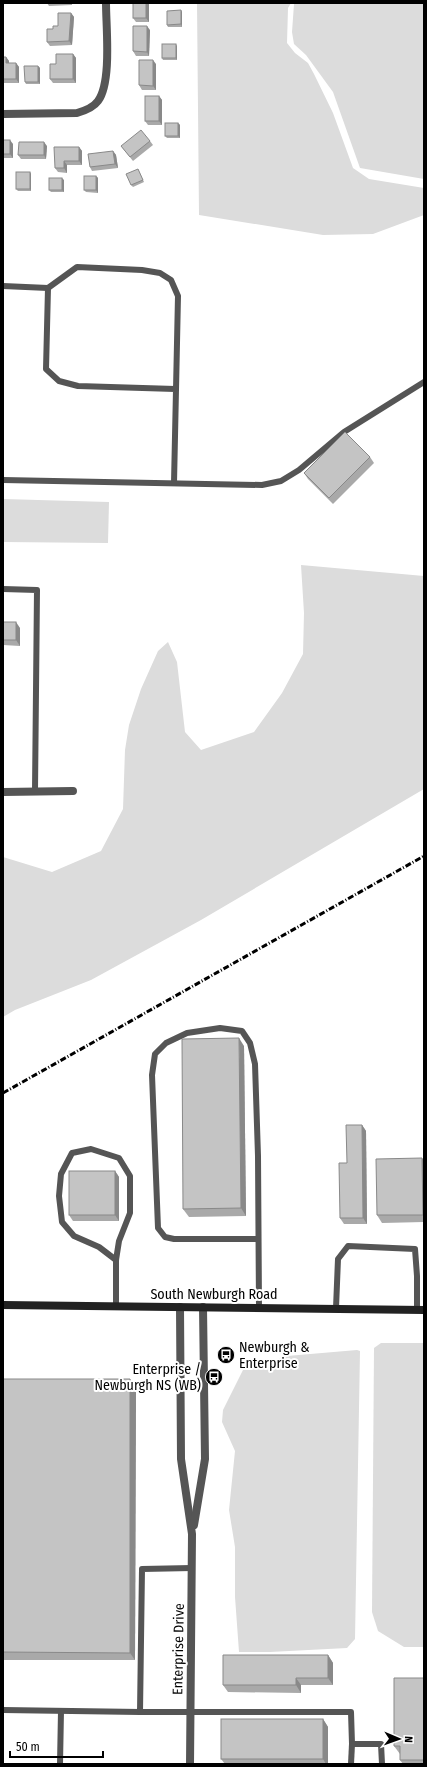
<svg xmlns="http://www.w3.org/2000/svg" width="427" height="1767" font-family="'Fira Sans Condensed',sans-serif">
<rect width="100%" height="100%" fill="#fff"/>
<g fill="#dcdcdc">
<polygon points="197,3 291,3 288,8 287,43 295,53 308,63 314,74 333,113 353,168 369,179 424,188 424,215 373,234 323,235 199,215"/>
<polygon points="297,3 424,3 424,179 360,168 333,92 306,55 294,44 292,32 294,4"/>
<polygon points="3,499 109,502 108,543 3,542"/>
<polygon points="301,565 424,576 424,789 201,920 91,980 15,1010 3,1017 3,857 52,872 101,851 123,809 125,750 129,725 141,689 158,651 168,642 177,662 185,732 201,750 254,732 282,693 303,654 304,613"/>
<polygon points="381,1343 424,1343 424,1647 404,1647 378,1631 372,1612 374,1348"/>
<polygon points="357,1350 360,1351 355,1639 347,1648 270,1652 239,1652 235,1597 235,1547 229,1510 235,1451 222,1422 223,1410 244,1368 287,1356"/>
</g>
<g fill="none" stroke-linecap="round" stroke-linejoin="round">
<g stroke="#555" stroke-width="6">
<polyline points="3,286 48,288"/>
<polyline points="3,480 262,485 281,481 299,470 344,432 424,382"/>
<polyline points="174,483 178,296 171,280 160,273 142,270 77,267 48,288 46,369 59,381 78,386 175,389"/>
<polyline points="3,589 37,590 35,791"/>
<polyline points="258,1239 174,1239 165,1237 158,1228 152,1075 155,1054 166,1043 187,1033 220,1028 242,1031 250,1043 255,1064 258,1156 259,1308"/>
<polyline points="116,1260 99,1247 74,1236 62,1222 59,1196 61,1174 72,1153 91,1149 119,1158 130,1176 130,1213 119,1241 116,1260 116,1307"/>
<polyline points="336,1308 338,1259 348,1246 415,1249 417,1276 417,1310"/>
<polyline points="3,1710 140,1712 142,1569 192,1568"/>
<polyline points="140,1712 351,1712 352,1744 381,1744 382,1764"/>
<polyline points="60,1764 61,1711"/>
<polyline points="351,1764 352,1744"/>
</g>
<g stroke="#555" stroke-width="8">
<path d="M 3,114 L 77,113 C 84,111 93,108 98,101 C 112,82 106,27 106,3"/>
<polyline points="3,792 73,791"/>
<polyline points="180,1307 181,1459 192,1534 190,1764"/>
<polyline points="194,1525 205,1459 203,1307"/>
</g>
<polyline stroke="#222" stroke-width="8" points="3,1305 424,1310"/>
<polyline stroke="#000" stroke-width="3" stroke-dasharray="6 2 1 2" stroke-linecap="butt" points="3,1093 424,856"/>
</g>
<g fill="#a9a9a9">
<polygon points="47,3 72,3 72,5 49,6"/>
<polygon points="133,3 149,3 149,22 136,22 133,18"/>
<polygon points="181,10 182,12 182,27 168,27 167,25"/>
<polygon points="71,13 74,17 72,45 50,46 47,42 53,29 58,26"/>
<polygon points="150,30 149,56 136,56 133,51"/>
<polygon points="177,46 177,60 163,60 162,58"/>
<polygon points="73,54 76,58 76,83 53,83 50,79"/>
<polygon points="3,57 6,57 9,61 9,63 16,63 19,67 19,83 3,83"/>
<polygon points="156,64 156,90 142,90 139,85"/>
<polygon points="38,66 40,68 40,84 26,84 25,82"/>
<polygon points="159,96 162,100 162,125 148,125 145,121"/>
<polygon points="178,123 180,125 180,138 167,138 165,136"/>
<polygon points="3,140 13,144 13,158 3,158"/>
<polygon points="150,141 153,145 133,161 121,146"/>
<polygon points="47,146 46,159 21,159 18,155"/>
<polygon points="79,147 82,151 82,165 67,165 67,173 58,172 55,168"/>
<polygon points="113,151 116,155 118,168 92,171 90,167"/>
<polygon points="138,169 144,182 133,187 131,185"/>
<polygon points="30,172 31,174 31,191 18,191 16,189"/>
<polygon points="96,176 98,178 98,193 86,192 84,190"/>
<polygon points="64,180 64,192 51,192 49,190"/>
<polygon points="370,457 374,463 333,504 308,479 304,473"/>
<polygon points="3,622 20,628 20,646 3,645"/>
<polygon points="244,1046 246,1216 189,1217 183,1209"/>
<polygon points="362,1125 366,1131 367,1224 344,1224 340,1218 347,1163"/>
<polygon points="424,1161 424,1222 382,1223 377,1215"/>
<polygon points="115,1171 119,1177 119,1221 73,1221 69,1215"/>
<polygon points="3,1379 136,1387 135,1660 3,1660"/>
<polygon points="328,1655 333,1663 333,1685 301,1685 301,1693 228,1692 223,1685"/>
<polygon points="424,1678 424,1764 403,1764 400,1760 400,1754 394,1746"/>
<polygon points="323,1719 328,1727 328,1764 225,1764 221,1759"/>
</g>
<g fill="#898989">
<polygon points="146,3 149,3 149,22 146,18"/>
<polygon points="181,10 182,12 182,27 181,24"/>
<polygon points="71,13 74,17 72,45 69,41"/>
<polygon points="147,26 150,30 149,56 147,52"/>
<polygon points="3,30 4,32 4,46 3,44"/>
<polygon points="176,44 177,46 177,60 176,58"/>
<polygon points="73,54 76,58 76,83 73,79"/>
<polygon points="6,57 9,61 9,67 6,63"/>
<polygon points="153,60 156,64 156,90 153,86"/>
<polygon points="16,63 19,67 19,83 16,79"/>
<polygon points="38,66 40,68 40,84 38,82"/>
<polygon points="159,96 162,100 162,125 159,121"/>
<polygon points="178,123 180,125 180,138 178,136"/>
<polygon points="10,140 13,144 13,158 10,154"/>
<polygon points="44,142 47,146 46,159 44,155"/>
<polygon points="79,147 82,151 82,165 79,161"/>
<polygon points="113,151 116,155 118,168 115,164"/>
<polygon points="64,161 67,165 67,173 64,168"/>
<polygon points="30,172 31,174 31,191 30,189"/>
<polygon points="96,176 98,178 98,193 96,190"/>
<polygon points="62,178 64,180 64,192 62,190"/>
<polygon points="16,622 20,628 20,646 16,640"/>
<polygon points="239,1038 244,1046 246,1216 241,1208"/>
<polygon points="362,1125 366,1131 367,1224 363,1218"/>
<polygon points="422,1158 424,1161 424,1217 423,1215"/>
<polygon points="115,1171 119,1177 119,1221 115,1215"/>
<polygon points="130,1379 136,1387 135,1660 130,1653"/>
<polygon points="328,1655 333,1663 333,1685 328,1678"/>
<polygon points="296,1678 301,1685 301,1693 296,1685"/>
<polygon points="323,1719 328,1727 328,1764 326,1764 323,1759"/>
</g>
<g fill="#c4c4c4" stroke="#898989">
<rect x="133" y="3" width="13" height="15"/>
<polygon points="181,10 181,24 167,25 167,11"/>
<polygon points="58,13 71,13 69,41 47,42 47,29 53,29 53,26 58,26"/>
<polygon points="133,26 147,26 147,52 133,51"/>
<rect x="162" y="44" width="14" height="14"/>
<polygon points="56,54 73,54 73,79 50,79 50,64 56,64"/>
<polygon points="3,57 6,57 6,63 16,63 16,79 3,79"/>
<polygon points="139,60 153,60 153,86 139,85"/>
<polygon points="24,66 38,66 38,82 25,82"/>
<rect x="145" y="96" width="14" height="25"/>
<rect x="165" y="123" width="13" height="13"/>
<polygon points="141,130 150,141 130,157 121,146"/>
<rect x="3" y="140" width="7" height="14"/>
<polygon points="19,142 44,142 44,155 18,155"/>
<polygon points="54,147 79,147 79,161 64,161 64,168 55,168"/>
<polygon points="113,151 115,164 90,167 88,154"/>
<polygon points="138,169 143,180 131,185 126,174"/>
<rect x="16" y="172" width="14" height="17"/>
<rect x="84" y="176" width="12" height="14"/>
<rect x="49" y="178" width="13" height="12"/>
<polygon points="345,432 370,457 329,498 304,473"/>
<rect x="3" y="622" width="13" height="18"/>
<polygon points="239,1038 241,1208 183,1209 182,1039"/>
<polygon points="346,1125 362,1125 363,1218 340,1218 339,1163 347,1163"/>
<polygon points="422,1158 423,1215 377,1215 376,1159"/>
<rect x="69" y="1171" width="46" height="44"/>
<polygon points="3,1379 130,1379 130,1653 3,1652"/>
<polygon points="223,1655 328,1655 328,1678 296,1678 296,1685 223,1685"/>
<polygon points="394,1678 424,1678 424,1760 400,1760 400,1746 394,1746"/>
<rect x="221" y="1719" width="102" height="40"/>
</g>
<defs>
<symbol id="bus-disc" viewBox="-11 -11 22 22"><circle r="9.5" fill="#000" stroke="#fff"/><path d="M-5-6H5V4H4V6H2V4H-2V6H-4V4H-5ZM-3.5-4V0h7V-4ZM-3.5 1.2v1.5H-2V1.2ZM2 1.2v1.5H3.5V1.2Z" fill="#fff"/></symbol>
</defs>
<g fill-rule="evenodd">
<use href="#bus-disc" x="216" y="1345" width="20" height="20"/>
<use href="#bus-disc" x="204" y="1367" width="20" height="20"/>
</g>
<g text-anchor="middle" stroke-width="4" stroke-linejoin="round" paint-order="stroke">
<g font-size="14" fill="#000" stroke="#fff">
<text x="214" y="1299">South Newburgh Road</text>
<text transform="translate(178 1649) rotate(-89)" y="5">Enterprise Drive</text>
</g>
<g font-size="14" fill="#000" stroke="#fff" text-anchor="start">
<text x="239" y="1352">Newburgh &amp;<tspan x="239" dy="16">Enterprise</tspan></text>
<text x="201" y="1374" text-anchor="end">Enterprise /<tspan x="201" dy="16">Newburgh NS (WB)</tspan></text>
</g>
</g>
<rect width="427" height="1767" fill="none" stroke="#000000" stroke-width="8"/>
<g transform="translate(399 1739) rotate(92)" stroke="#ffffff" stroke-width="3" paint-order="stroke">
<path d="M0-3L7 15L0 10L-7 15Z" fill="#000000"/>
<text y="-6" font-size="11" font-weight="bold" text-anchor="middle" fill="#000000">N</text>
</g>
<path d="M10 1751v6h93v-6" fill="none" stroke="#000000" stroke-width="2"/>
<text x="16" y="1751" font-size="12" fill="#000000" stroke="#ffffff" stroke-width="3" paint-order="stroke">50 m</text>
</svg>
